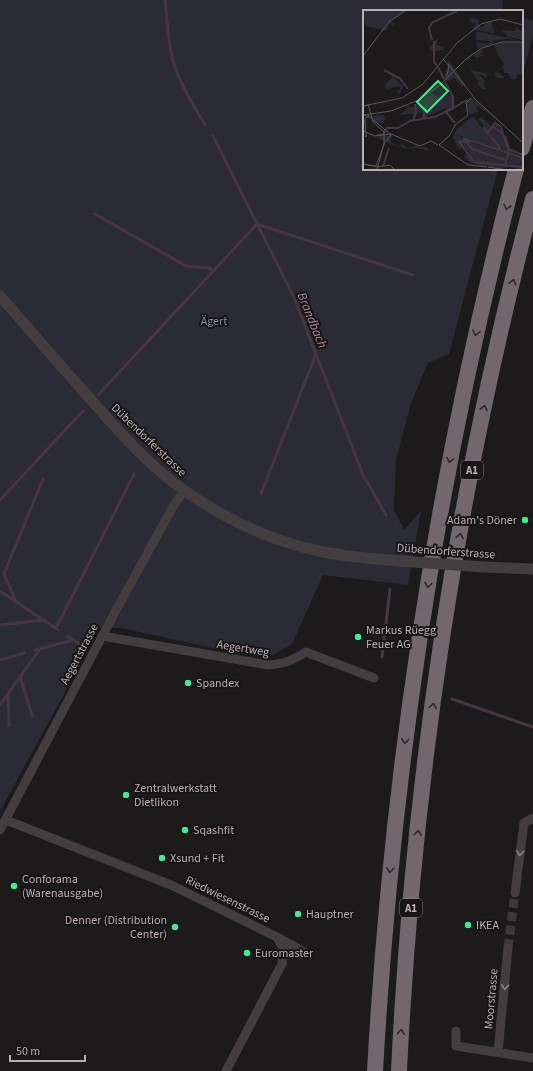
<svg xmlns="http://www.w3.org/2000/svg" width="533" height="1071" font-family="'Source Sans 3',sans-serif">
<rect width="100%" height="100%" fill="#1c1a1a"/>
<g fill="#2a2b34">
<polygon points="0,0 503,0 502,9 508,11 364,11 364,169 498,169 449,354 428,363 411,403 396,460 394,510 404,530 421,511 408,585 323,575 292,644 273,655 226,651 121,628 97,628 68,687 0,811"/>
<polygon points="522,17 533,21 533,36 522,77"/>
</g>
<g fill="none" stroke-linecap="round" stroke-linejoin="round">
<g stroke="#473542" stroke-width="3">
<path d="M 165,0 C 167,20 168,42 173,61 C 179,82 194,106 205,125"/>
<polyline points="213,136 293,295 363,475 386,515"/>
<polyline points="95,214 186,266 209,268 213,272"/>
<polyline points="98,395 257,224 413,275"/>
<polyline points="261,494 316,354"/>
<polyline points="0,500 83,411"/>
<polyline points="0,591 58,630"/>
<polyline points="16,602 4,574 43,479"/>
<polyline points="0,625 44,620"/>
<polyline points="56,628 134,474"/>
<polyline points="67,636 82,646"/>
<polyline points="35,650 73,640"/>
<polyline points="382,657 390,589"/>
<polyline points="0,660 24,653"/>
<polyline points="20,676 32,716"/>
<polyline points="8,694 9,726"/>
<polyline points="452,699 533,727"/>
<polyline points="0,705 40,649"/>
</g>
<polyline stroke="#3c3739" stroke-width="9" stroke-dasharray="9 4.5" stroke-linecap="butt" points="508,948 515,893"/>
<g stroke="#433d3f" stroke-width="9">
<path d="M 102,636 L 268,665 C 285,664 293,660 306,652 L 374,678"/>
<polyline points="6,820 171,885 277,937 284,950 282,964 226,1071"/>
<polyline points="0,830 115,612 174,505 184,491"/>
<polyline points="515,893 524,823 533,818"/>
<polyline points="277,937 304,952"/>
<polyline points="456,1031 456,1046 533,1058"/>
<polyline points="498,1052 508,948"/>
</g>
<g stroke="#433d3f" stroke-width="11">
<path d="M 0,296 C 29,329 57,362 86,394 C 116,428 147,465 185,491 C 225,519 272,541 319,551 C 346,557 373,559 400,561"/>
<polyline points="483,567 533,569"/>
</g>
<g stroke="#72676c" stroke-width="16">
<polyline points="522,148 533,108"/>
<path d="M 375,1071 C 392,766 439,464 516,169"/>
<path d="M 399,1071 C 413,778 458,483 533,199"/>
</g>
<polyline stroke="#433d3f" stroke-width="11" points="400,561 483,567"/>
</g>
<defs><path id="oneway-chevron" d="M-2-3.5L2.5 0L-2 3.5" fill="none" stroke-width="1.6" stroke-linecap="round" stroke-linejoin="round"/></defs>
<g stroke="#2e2a2b">
<use href="#oneway-chevron" transform="translate(507 207) rotate(104)"/>
<use href="#oneway-chevron" transform="translate(513 282) rotate(-76)"/>
<use href="#oneway-chevron" transform="translate(476 333) rotate(103)"/>
<use href="#oneway-chevron" transform="translate(484 408) rotate(-78)"/>
<use href="#oneway-chevron" transform="translate(450 460) rotate(101)"/>
<use href="#oneway-chevron" transform="translate(460 536) rotate(-80)"/>
<use href="#oneway-chevron" transform="translate(428 585) rotate(99)"/>
<use href="#oneway-chevron" transform="translate(433 706) rotate(-82)"/>
<use href="#oneway-chevron" transform="translate(405 741) rotate(97)"/>
<use href="#oneway-chevron" transform="translate(418 833) rotate(-84)"/>
<use href="#oneway-chevron" transform="translate(390 870) rotate(96)"/>
<use href="#oneway-chevron" transform="translate(401 1032) rotate(-86)"/>
</g>
<g stroke="#8b8085">
<use href="#oneway-chevron" transform="translate(520 853) rotate(97)"/>
<use href="#oneway-chevron" transform="translate(505 987) rotate(95)"/>
</g>
<g fill="#46e893" stroke="#171515" stroke-width="1.5">
<circle cx="525" cy="520" r="4"/>
<circle cx="358" cy="637" r="4"/>
<circle cx="188" cy="683" r="4"/>
<circle cx="126" cy="795" r="4"/>
<circle cx="185" cy="830" r="4"/>
<circle cx="162" cy="858" r="4"/>
<circle cx="14" cy="886" r="4"/>
<circle cx="298" cy="914" r="4"/>
<circle cx="468" cy="925" r="4"/>
<circle cx="175" cy="927" r="4"/>
<circle cx="247" cy="953" r="4"/>
</g>
<g text-anchor="middle" stroke-width="4" stroke-linejoin="round" paint-order="stroke">
<g fill="#171515" stroke="#8a7f84" stroke-width="1">
<rect x="461" y="461" width="22" height="18" rx="3"/>
<rect x="400" y="899" width="22" height="18" rx="3"/>
</g>
<g font-size="11" font-weight="bold" fill="#bbadb4">
<text x="472" y="474">A1</text>
<text x="411" y="912">A1</text>
</g>
<g font-size="12" fill="#868aa4" stroke="#171515">
<text x="214" y="325">Ägert</text>
</g>
<g font-size="12" fill="#bbadb4" stroke="#171515">
<text transform="translate(149 440) rotate(44)" y="4">Dübendorferstrasse</text>
<text transform="translate(446 551) rotate(4)" y="4">Dübendorferstrasse</text>
<text transform="translate(243 648) rotate(9)" y="4">Aegertweg</text>
<text transform="translate(79 654) rotate(-62)" y="4">Aegertstrasse</text>
<text transform="translate(228 899) rotate(26)" y="4">Riedwiesenstrasse</text>
<text transform="translate(491 999) rotate(-85)" y="4">Moorstrasse</text>
</g>
<g font-size="12" fill="#bbadb4" stroke="#171515" text-anchor="start">
<text x="517" y="524" text-anchor="end">Adam's Döner</text>
<text x="366" y="634">Markus Rüegg<tspan x="366" dy="14">Feuer AG</tspan></text>
<text x="196" y="687">Spandex</text>
<text x="134" y="792">Zentralwerkstatt<tspan x="134" dy="14">Dietlikon</tspan></text>
<text x="193" y="834">Sqashfit</text>
<text x="170" y="862">Xsund + Fit</text>
<text x="22" y="883">Conforama<tspan x="22" dy="14">(Warenausgabe)</tspan></text>
<text x="306" y="918">Hauptner</text>
<text x="167" y="924" text-anchor="end">Denner (Distribution<tspan x="167" dy="14">Center)</tspan></text>
<text x="476" y="929">IKEA</text>
<text x="255" y="957">Euromaster</text>
</g>
<g font-size="13" font-style="italic" fill="#b387a7" stroke="#171515">
<text transform="translate(313 320) rotate(68)" y="5">Brandbach</text>
</g>
</g>
<g transform="translate(363 10)">
<rect width="160" height="160" fill="#1c1a1a"/>
<path d="M 0,0 L 43,0 L 26,12 L 31,13 L 30,16 L 26,13 L 24,21 L 2,16 ZM 109,8 L 115,9 L 117,18 L 128,11 L 132,24 L 110,19 L 113,13 L 106,11 ZM 153,18 L 160,22 L 160,30 L 145,27 L 138,20 L 151,21 ZM 113,21 L 121,23 L 160,31 L 145,29 L 128,31 L 132,33 L 114,39 L 113,32 L 125,34 L 127,31 L 113,30 ZM 75,27 L 74,35 L 81,37 L 81,43 L 80,40 L 68,41 L 66,38 ZM 146,32 L 160,33 L 160,65 L 155,64 L 153,69 L 148,69 L 145,63 L 141,63 L 140,57 L 134,62 L 141,66 L 140,72 L 140,68 L 135,68 L 131,64 L 142,54 L 136,47 L 131,35 L 119,39 L 121,41 L 117,45 L 121,45 L 114,48 L 115,49 L 110,45 L 105,51 L 102,50 L 115,41 L 123,37 L 129,35 L 137,33 ZM 86,50 L 102,74 L 96,79 L 98,76 L 92,68 L 83,71 L 90,87 L 89,98 L 98,93 L 97,91 L 100,92 L 108,87 L 106,85 L 137,112 L 115,96 L 113,97 L 115,102 L 107,105 L 102,92 L 81,106 L 84,103 L 74,106 L 86,97 L 64,106 L 63,109 L 59,109 L 59,103 L 37,105 L 45,97 L 42,97 L 46,96 L 49,98 L 68,83 L 75,88 L 88,85 L 75,57 L 81,68 ZM 107,60 L 125,64 L 123,68 L 119,65 L 114,64 L 122,70 L 121,77 L 124,78 L 120,80 L 117,77 L 114,73 L 116,72 ZM 30,67 L 40,76 L 37,84 L 33,81 L 37,80 L 37,76 L 23,79 L 22,74 ZM 15,105 L 22,106 L 21,113 L 12,113 L 8,106 ZM 110,106 L 136,139 L 98,126 L 98,129 L 160,149 L 160,160 L 146,157 L 140,159 L 109,155 L 104,154 L 99,151 L 117,156 L 107,152 L 101,146 L 104,144 L 104,142 L 99,138 L 97,140 L 90,128 L 93,120 ZM 118,107 L 128,116 L 131,114 L 138,120 L 145,139 L 160,147 L 140,141 L 115,109 ZM 29,125 L 27,131 L 29,133 L 36,136 L 39,133 L 44,138 L 53,136 L 64,138 L 66,141 L 56,138 L 44,139 L 28,134 L 27,137 L 27,134 L 14,127 Z" fill="#2a2b34"/>
<path fill="none" stroke="#473542" stroke-width="2" d="M 69,30 L 66,18 L 70,12 L 94,1M 71,31 L 71,52 L 74,56M 75,57 L 81,69M 21,60 L 36,68M 36,67 L 45,79M 82,72 L 90,87 L 90,98M 90,98 L 104,90M 83,102 L 92,113M 60,109 L 63,95M 50,110 L 53,103 L 52,94M 129,116 L 140,124 L 146,142 L 142,155M 120,117 L 137,138 L 135,140M 125,122 L 132,113 L 138,117 L 140,124M 14,125 L 20,124 L 24,118 L 35,118 L 47,111 L 72,107 L 90,98M 142,126 L 146,138M 100,128 L 109,139M 100,128 L 160,148M 96,132 L 111,152 L 160,157M 96,132 L 109,131M 109,139 L 142,150M 146,139 L 160,145M 20,156 L 26,138"/>
<path fill="none" stroke="#5c5558" stroke-width="1" d="M 0,46 L 26,12 L 43,0M 80,49 L 86,56 L 84,66M 85,54 L 112,89 L 160,133M 5,94 L 10,112 L 21,122 L 21,133 L 14,160M 0,96 L 39,88 L 60,74 L 94,33 L 118,14 L 137,9 L 160,15M 0,105 L 28,101 L 56,90 L 76,76 L 104,48 L 119,38 L 139,32 L 160,32M 0,105 L 7,107 L 28,125 L 22,132 L 13,156 L 0,154M 0,121 L 12,126 L 28,124 L 57,136 L 68,131 L 75,135M 3,124 L 3,127 L 2,109 L 6,105M 76,135 L 87,125 L 92,115 L 105,105 L 103,93 L 108,88M 76,135 L 105,155 L 124,157M 0,154 L 15,157 L 27,155 L 32,160M 125,157 L 144,160"/>
<path fill="#46e893" fill-opacity="0.15" stroke="#46e893" stroke-width="2" d="M 75,71 L 85,81 L 64,102 L 54,92 Z"/>
<rect width="160" height="160" fill="none" stroke="#bbadb4" stroke-width="2"/>
</g>
<path d="M10 1055v6h75v-6" fill="none" stroke="#bbadb4" stroke-width="2"/>
<text x="16" y="1055" font-size="12" fill="#bbadb4" stroke="#171515" stroke-width="3" paint-order="stroke">50 m</text>
</svg>
